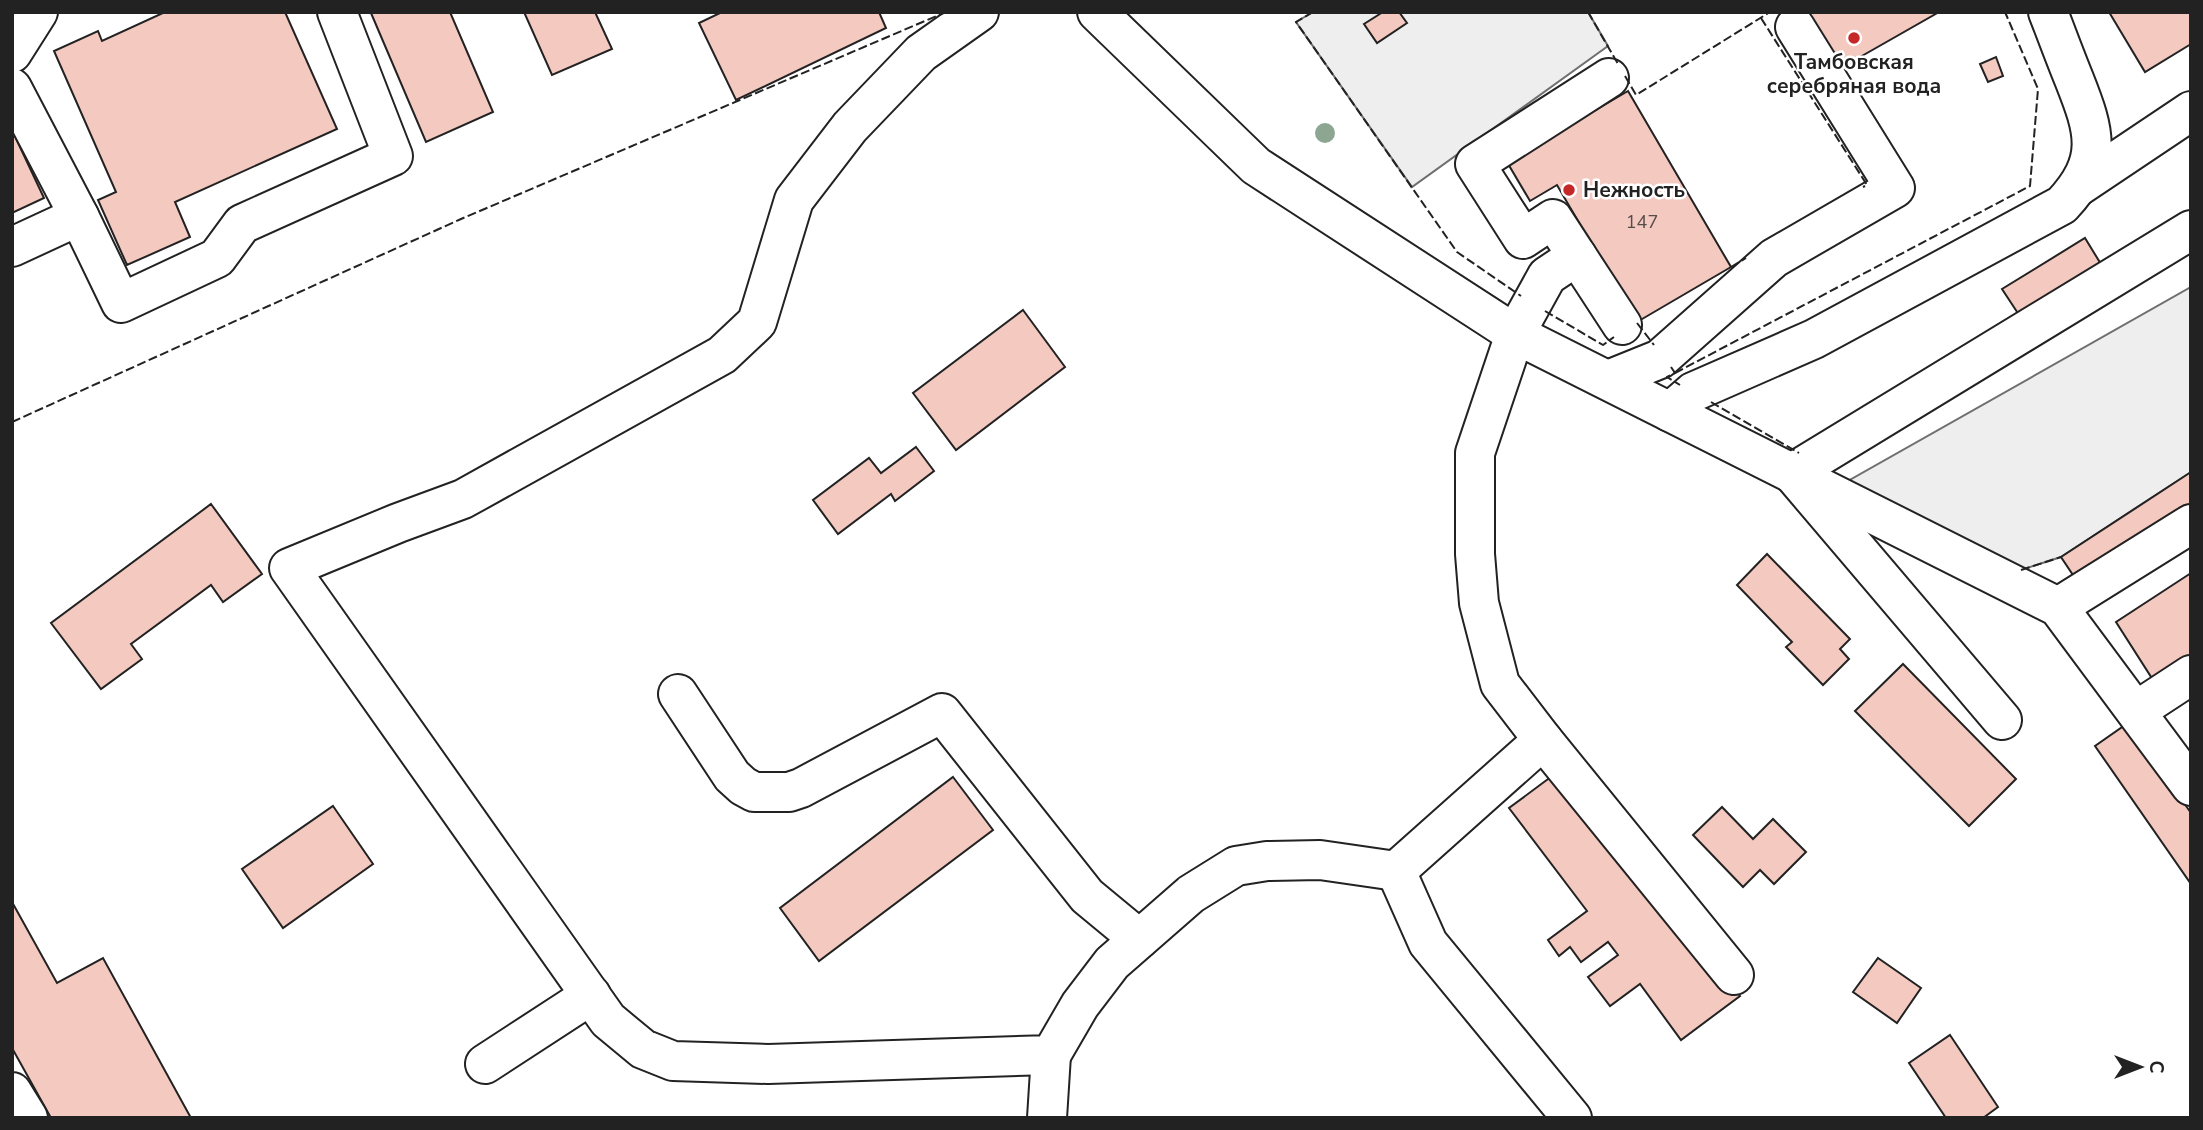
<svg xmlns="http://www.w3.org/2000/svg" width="2203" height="1130" font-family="'Nunito Sans',sans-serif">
<rect width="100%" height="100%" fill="#fff"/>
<g fill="#eee" stroke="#6f6f6f" stroke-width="2">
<polygon points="1313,12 1588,12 1608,46 1412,187 1296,22"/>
<polygon points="2191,287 2191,472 2061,557 2021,570 1848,481"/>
</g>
<g fill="#f3c9c0" stroke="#222" stroke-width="2">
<polygon points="165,12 285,12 337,129 175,202 190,237 127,265 98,200 116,192 54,51 98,31 102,41"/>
<polygon points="374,12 450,12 493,112 426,142 371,13"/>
<polygon points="524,12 595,12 612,49 552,75"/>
<polygon points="722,12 879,12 886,28 736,100 699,23"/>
<polygon points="1383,12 1399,12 1407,23 1377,43 1364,24"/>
<polygon points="1798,12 1939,12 1832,73"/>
<polygon points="2109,12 2191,12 2191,44 2145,72"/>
<polygon points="1996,57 2003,76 1988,82 1980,64"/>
<polygon points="1628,91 1731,267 1637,322 1557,185 1530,201 1507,162"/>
<polygon points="12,130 44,198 12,213"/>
<polygon points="2085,238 2107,274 2025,324 2002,289"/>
<polygon points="1023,310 1065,367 956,450 913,393"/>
<polygon points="916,447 934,471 895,501 891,494 838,534 813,500 869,458 881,473"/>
<polygon points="2191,472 2191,523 2085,593 2061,557"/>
<polygon points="211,504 262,574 223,602 211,585 131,644 142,659 101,689 51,623"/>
<polygon points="1767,554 1850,639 1840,649 1849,659 1823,685 1786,647 1792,642 1737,585"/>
<polygon points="2191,573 2191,660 2155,683 2116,622"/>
<polygon points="1903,664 2016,779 1969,826 1855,711"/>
<polygon points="2128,723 2191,813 2191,884 2095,746"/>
<polygon points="1567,765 1740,996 1681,1040 1640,984 1610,1006 1588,977 1618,955 1608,942 1581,962 1570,947 1559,956 1548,940 1587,911 1509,808"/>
<polygon points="953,777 993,830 819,961 780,908"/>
<polygon points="333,806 373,864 283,928 242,869"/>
<polygon points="1722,807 1753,839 1773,819 1806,852 1774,884 1760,870 1743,887 1693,835"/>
<polygon points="12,902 57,983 103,958 191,1118 51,1118 12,1048"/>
<polygon points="1878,958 1921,988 1897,1023 1853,992"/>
<polygon points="1950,1035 1998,1107 1983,1118 1946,1118 1909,1063"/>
</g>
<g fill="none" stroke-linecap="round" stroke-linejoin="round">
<defs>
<g id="minor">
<polyline points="979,12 921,53 850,127 794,200 757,322 722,355 463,499 398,523 289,568 608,1020 643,1049 673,1061 768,1064 1051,1055 1080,1005 1112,963 1191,894 1236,866 1267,861 1320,860 1396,871 1543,740 1500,684 1479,603 1475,554 1475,453 1515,334 1547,276 1577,256 1553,219 1523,239 1475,164 1609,78"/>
<polyline points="1097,12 1256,166 1515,334 2058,607 2191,786"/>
<polyline points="12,53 38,12"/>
<polyline points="12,88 79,216 12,247"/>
<polyline points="2079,186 2191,111"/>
<polyline points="79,216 121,303 217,258 242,224 393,156 337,12"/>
<polyline points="1577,256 1622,325"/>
<polyline points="1608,380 1660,359 1774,258 1895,188 1795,27"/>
<path d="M 1670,412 L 1693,392 L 1814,339 L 2062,205 C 2104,160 2095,132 2074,79 C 2065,57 2057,35 2048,12"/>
<polyline points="2058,607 2191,524"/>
<polyline points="678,694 732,776 743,786 754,792 789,792 801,788 942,713 1087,896 1139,939"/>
<polyline points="2136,711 2191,675"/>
<polyline points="2002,720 1792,473 2191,230"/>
<polyline points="1543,740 1734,975"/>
<polyline points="1396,871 1428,943 1572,1118"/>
<polyline points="485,1064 591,995"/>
<polyline points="12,1092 28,1118"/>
<polyline points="1047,1118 1051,1055"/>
</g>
</defs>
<use href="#minor" stroke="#222" stroke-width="42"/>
<use href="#minor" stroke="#fff" stroke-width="38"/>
<g stroke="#222" stroke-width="2" stroke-dasharray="9 3.5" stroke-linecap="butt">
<polyline points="1313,12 1296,22 1457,252 1521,296"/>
<polyline points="1588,12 1618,64"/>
<polyline points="1761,18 1867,185 1863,187"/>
<polyline points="1625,76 1636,95 1770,12"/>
<polyline points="1731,267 1746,258"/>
<polyline points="1545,311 1603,345 1614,337"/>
<polyline points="1637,323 1654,345"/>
<polyline points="1671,367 1675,373 1667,377 1680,385"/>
<polyline points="1675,373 2030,186 2038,89 2005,12"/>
<polyline points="1711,402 1799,453"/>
<polyline points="12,422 461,219 946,12"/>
<polyline points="2021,570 2061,557"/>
</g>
</g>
<circle fill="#8da692" cx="1325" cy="133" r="10"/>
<g fill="#c62828" stroke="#fff" stroke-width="2.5">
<circle cx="1854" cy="38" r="7"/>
<circle cx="1569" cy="190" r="7"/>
</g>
<g text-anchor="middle" stroke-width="5" stroke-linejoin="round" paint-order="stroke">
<g font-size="18" fill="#564c4a">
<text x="1642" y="228">147</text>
</g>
<g font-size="21" font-weight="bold" fill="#222" stroke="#fff">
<text x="1854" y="69">Тамбовская<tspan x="1854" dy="24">серебряная вода</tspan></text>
<text x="1583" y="197" text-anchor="start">Нежность</text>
</g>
</g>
<rect width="2203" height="1130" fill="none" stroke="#222222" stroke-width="28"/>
<g transform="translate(2140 1067) rotate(90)" stroke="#ffffff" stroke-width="5" paint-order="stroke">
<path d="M0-5L12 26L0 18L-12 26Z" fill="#222222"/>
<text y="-10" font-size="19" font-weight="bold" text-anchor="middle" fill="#222222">С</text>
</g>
</svg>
